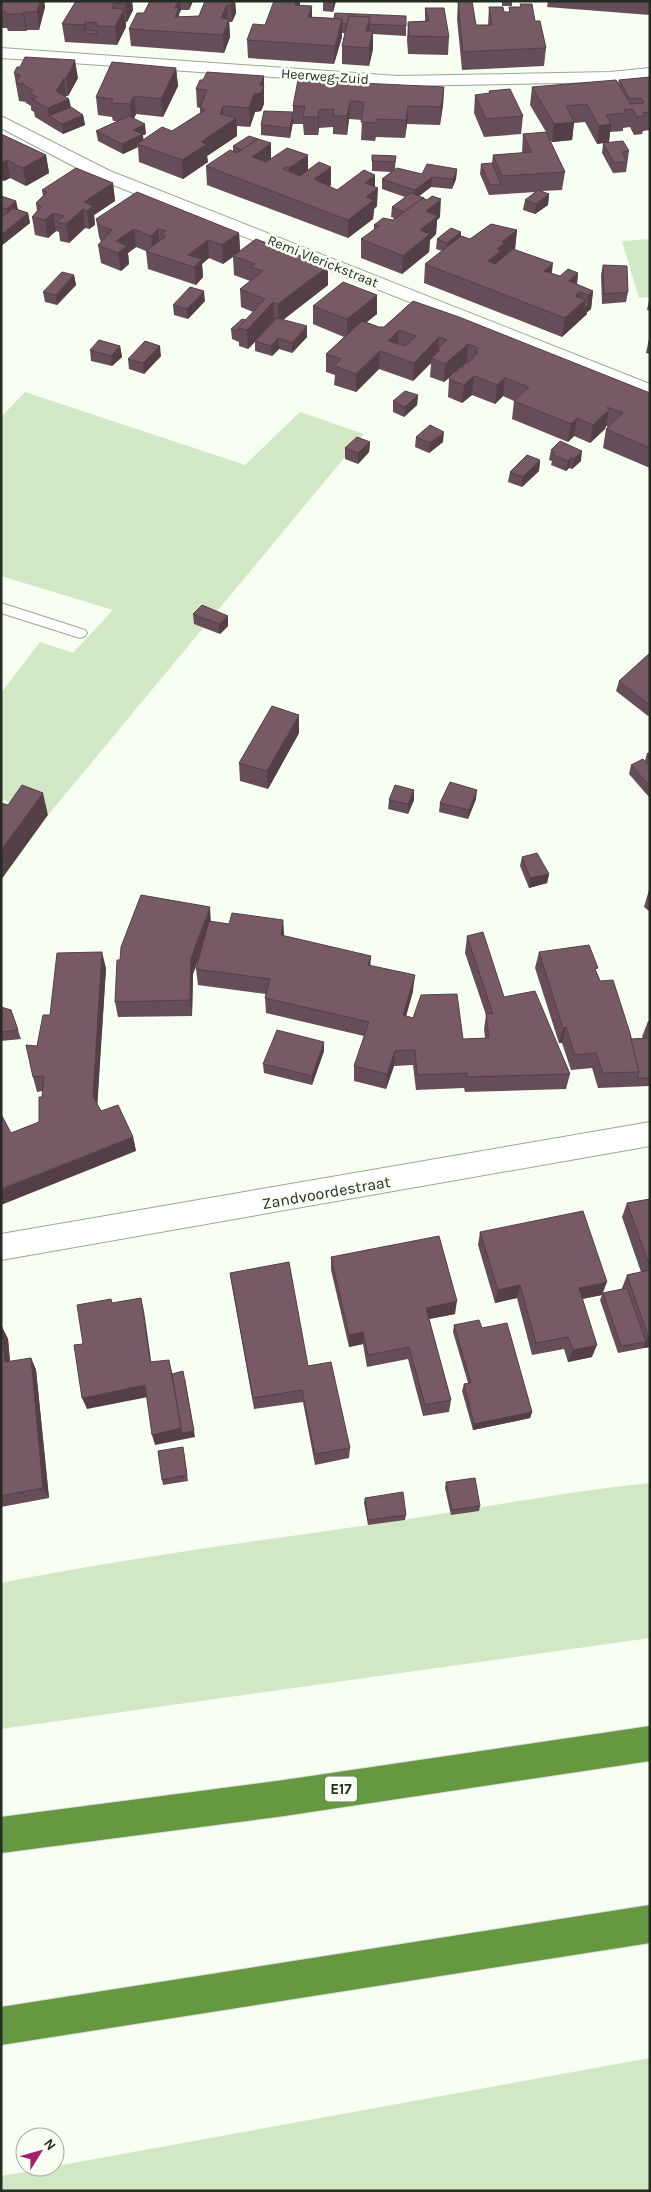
<svg xmlns="http://www.w3.org/2000/svg" width="651" height="2192" font-family="Karla,sans-serif">
<rect width="100%" height="100%" fill="#f7fef2"/>
<g fill="#d2e8c5">
<polygon points="650,239 650,297 639,298 622,241"/>
<polygon points="25,392 245,465 300,412 364,434 48,815 1,799 1,693 40,642 73,653 113,610 1,576 1,417"/>
<path d="M 650,1483 L 650,1638 L 1,1729 L 1,1583 C 129,1557 259,1541 389,1522 C 476,1509 562,1492 650,1483 Z"/>
<polygon points="650,2058 650,2191 1,2191 1,2176"/>
</g>
<g fill="none" stroke-linecap="round" stroke-linejoin="round">
<defs>
<polygon id="lane" points="1,603 85,630 87,633 85,636 80,638 1,613"/>
<g id="street">
<polygon points="1,116 110,171 650,384 650,397 98,179 1,128"/>
<polygon points="650,1122 650,1146 1,1260 1,1234"/>
</g>
<polygon id="secondary" points="1,48 398,76 610,72 650,68 650,78 610,82 398,86 1,58"/>
<g id="highway">
<polygon points="650,1726 650,1761 284,1816 1,1853 1,1817 284,1780"/>
<polygon points="650,1905 650,1943 1,2045 1,2007"/>
</g>
</defs>
<use href="#lane" stroke="#99aa8f" stroke-width="2"/>
<use href="#street" stroke="#99aa8f" stroke-width="2"/>
<use href="#secondary" stroke="#99aa8f" stroke-width="2"/>
<use href="#highway" stroke="#dcdddb" stroke-width="2"/>
<use href="#lane" fill="#fff" fill-rule="evenodd"/>
<use href="#street" fill="#fff" fill-rule="evenodd"/>
<use href="#secondary" fill="#fff" fill-rule="evenodd"/>
<use href="#highway" fill="#669842" fill-rule="evenodd"/>
</g>
<g fill="#674d59">
<polygon points="1,1 44,1 45,7 39,30 27,30 26,31 8,31 7,28 1,28"/>
<polygon points="76,1 132,1 133,10 127,22 126,22 126,27 117,45 65,42 62,24"/>
<polygon points="150,1 193,1 189,10 181,10 179,14 179,17 199,16 205,1 235,1 236,13 232,22 229,22 230,37 224,53 131,46 129,29 144,13"/>
<polygon points="300,1 300,5 312,17 334,18 406,16 406,36 373,34 373,49 369,66 342,64 342,46 345,33 342,33 342,37 334,64 248,58 247,40 265,25"/>
<polygon points="323,1 336,1 333,12 323,11"/>
<polygon points="458,1 476,25 488,25 489,7 504,12 509,12 509,7 520,7 520,4 535,21 546,48 544,66 462,70 457,19"/>
<rect x="502" y="1" width="10" height="5"/>
<polygon points="548,1 650,1 650,15 547,7"/>
<polygon points="425,8 449,37 448,55 408,54 407,40 408,22 425,21"/>
<polygon points="176,68 178,86 163,117 136,114 134,118 146,134 143,135 143,140 172,131 200,113 200,108 197,107 196,89 203,80 264,76 264,104 261,111 255,112 250,127 237,126 237,136 207,156 208,162 183,179 139,162 138,147 123,154 98,141 96,131 117,121 113,121 112,117 98,115 96,97"/>
<polygon points="14,73 78,78 68,96 66,96 65,97 69,99 71,107 83,115 85,125 63,134 35,117 34,112 31,110 31,106 26,103 26,102 19,101"/>
<polygon points="650,77 650,130 643,131 642,134 634,135 630,127 623,128 623,131 610,132 609,142 629,151 626,172 613,173 602,153 603,143 597,144 585,122 574,123 572,140 552,142 549,139 565,172 562,190 541,191 549,194 548,205 535,214 523,210 525,200 536,192 489,195 480,174 481,164 492,163 493,155 522,153 523,134 546,132 530,105 532,87 618,84 619,80"/>
<polygon points="444,87 443,105 440,125 407,124 405,138 376,137 375,141 361,140 362,120 349,119 347,135 333,134 333,127 319,128 318,135 304,135 303,124 293,124 293,106"/>
<polygon points="489,91 523,116 521,134 484,137 474,113 475,95 489,93"/>
<polygon points="293,112 293,122 290,138 261,135 261,125"/>
<polygon points="1,134 46,155 49,173 26,186 10,178 4,181 1,180"/>
<polygon points="233,146 308,170 331,185 329,186 337,190 375,187 377,206 374,209 373,219 348,238 207,185 206,166 233,151"/>
<polygon points="372,155 396,156 395,169 422,174 457,169 456,179 452,189 431,187 419,196 424,199 440,217 437,220 436,234 430,240 429,252 402,274 361,258 361,239 374,230 374,225 393,220 394,218 391,217 392,207 405,197 382,189 382,179 391,172 372,171"/>
<polygon points="113,183 115,201 94,215 95,225 89,229 85,228 69,243 60,241 59,232 56,231 48,238 35,235 32,217 37,211 36,203 43,196 42,190"/>
<polygon points="1,196 16,201 18,210 28,213 30,223 1,246 1,218 2,217 1,217"/>
<polygon points="96,219 239,233 240,250 328,285 283,320 307,337 292,353 279,349 272,356 255,351 255,342 248,349 239,346 239,342 232,339 231,329 246,320 253,312 241,307 240,289 250,281 234,275 233,257 223,264 209,258 202,264 203,277 196,285 148,269 146,251 136,247 128,253 129,264 121,271 101,263 98,245 101,242 99,237"/>
<polygon points="517,230 515,249 514,249 552,274 560,276 578,273 577,284 593,291 591,309 587,312 587,314 562,337 424,283 425,264 442,251 436,249 437,239 461,232 461,236 470,239"/>
<polygon points="603,265 628,292 626,302 602,304 601,275"/>
<polygon points="74,275 76,285 57,305 45,302 43,292"/>
<polygon points="377,295 377,314 366,322 379,327 384,327 413,301 650,393 650,468 603,448 606,429 608,427 606,426 605,429 590,443 574,436 568,442 512,419 514,401 503,396 495,404 472,395 462,403 448,397 449,379 468,363 467,363 444,382 430,377 431,363 413,381 379,369 356,392 334,385 335,375 326,372 326,354 344,337 313,324 313,306"/>
<polygon points="650,296 650,311 647,310"/>
<polygon points="205,301 188,319 174,315 173,305"/>
<polygon points="650,334 650,354 646,353"/>
<polygon points="120,346 122,357 112,366 91,361 90,350"/>
<polygon points="161,356 144,374 129,369 128,359"/>
<polygon points="418,395 417,405 404,417 393,412 393,401"/>
<polygon points="416,437 443,442 429,453 415,447"/>
<polygon points="370,442 369,452 358,464 345,459 345,448"/>
<polygon points="551,450 581,461 572,469 569,468 566,471 551,465 552,461 549,460"/>
<polygon points="540,460 539,471 522,487 508,482 510,472"/>
<polygon points="193,614 228,626 220,634 194,624"/>
<polygon points="650,653 650,715 648,716 616,691 619,681"/>
<polygon points="299,733 268,789 240,781 239,763"/>
<polygon points="650,752 650,797 649,797 629,774 631,765 645,761 647,753"/>
<polygon points="414,790 414,800 408,814 388,809 389,800"/>
<polygon points="476,799 468,819 439,812 440,803"/>
<polygon points="522,857 549,874 547,883 529,888 520,866"/>
<polygon points="650,889 650,912 644,907 649,890"/>
<polygon points="283,920 284,936 370,966 413,991 406,1016 463,1039 485,1038 484,1029 486,1015 465,953 467,936 504,997 570,1074 566,1089 465,1092 464,1088 416,1090 413,1065 394,1066 386,1089 354,1081 354,1066 364,1036 266,1013 265,998 266,994 198,985 196,969 200,955 193,974 192,1016 118,1017 115,1002 120,960 211,922 229,924"/>
<polygon points="539,952 597,973 600,981 631,1039 643,1038 642,1037 648,1021 650,1021 650,1086 598,1088 592,1068 571,1070 562,1043 559,1043 535,968"/>
<polygon points="106,968 97,1104 101,1111 133,1137 136,1151 11,1133 39,1122 43,1091 37,1092 33,1077 37,1046 50,1015"/>
<polygon points="1,1007 11,1010 21,1039 1,1041"/>
<polygon points="324,1051 312,1085 264,1073 263,1064"/>
<polygon points="650,1199 650,1347 618,1353 600,1300 602,1295 583,1299 592,1357 568,1362 564,1349 532,1355 517,1298 495,1303 478,1245 480,1232 603,1293 622,1289 622,1288 627,1275 641,1272 622,1217 627,1203"/>
<polygon points="331,1257 455,1314 429,1319 451,1400 449,1412 423,1416 408,1359 367,1367 363,1344 349,1347 331,1270"/>
<polygon points="230,1273 350,1448 349,1458 315,1465 303,1402 254,1409 232,1286"/>
<polygon points="454,1325 482,1328 532,1412 530,1418 473,1430 462,1391 464,1384 468,1383 453,1332"/>
<polygon points="1,1327 2,1327 8,1339 10,1362 31,1358 36,1370 49,1498 1,1507"/>
<polygon points="184,1453 188,1481 163,1485 162,1480"/>
<polygon points="446,1482 480,1506 479,1511 451,1515 445,1488"/>
<polygon points="365,1498 406,1515 405,1520 368,1525 364,1503"/>
</g>
<g fill="#543f48">
<polygon points="40,1 44,1 45,7 39,30 37,12"/>
<polygon points="127,1 132,1 133,10 127,22 125,4"/>
<polygon points="176,1 181,1 181,10 179,14 180,26 175,17"/>
<polygon points="189,1 193,1 189,10"/>
<polygon points="232,1 235,1 236,13 232,22 231,5"/>
<polygon points="296,1 300,1 300,8 295,5"/>
<polygon points="333,1 336,1 333,12"/>
<polygon points="227,5 228,21 229,19 230,37 224,53 223,35 225,30 222,36 221,18"/>
<polygon points="312,6 312,23 308,17"/>
<polygon points="124,9 126,27 117,45 115,27"/>
<polygon points="24,12 27,30 26,31 23,14"/>
<polygon points="370,17 369,35 366,49 366,31"/>
<polygon points="342,19 342,37 334,64 335,46"/>
<polygon points="85,22 86,33 84,33 84,25"/>
<polygon points="373,31 373,49 369,66 369,48"/>
<polygon points="75,60 78,78 68,96 66,78"/>
<polygon points="176,68 178,86 163,117 161,99"/>
<polygon points="264,76 264,104 261,111 255,112 250,127 249,108 254,94 260,85"/>
<polygon points="64,78 66,96 62,102 69,99 72,117 49,116 48,108 56,91"/>
<polygon points="444,87 443,105 440,125 441,107"/>
<polygon points="134,96 136,114 132,123 130,104"/>
<polygon points="350,101 349,119 347,135 347,116"/>
<polygon points="223,106 224,125 236,118 237,136 207,156 208,162 183,179 182,160 201,142 220,114"/>
<polygon points="408,106 407,124 405,138 406,120"/>
<polygon points="319,110 319,128 318,135 318,117"/>
<polygon points="293,112 293,122 290,138 290,128"/>
<polygon points="83,115 85,125 63,134 62,124"/>
<polygon points="574,122 572,140 552,142 554,124"/>
<polygon points="145,124 146,134 143,135 144,144 137,144 138,147 123,154 122,144 133,130"/>
<polygon points="611,124 609,142 597,144 599,126"/>
<polygon points="271,143 271,161 252,175 252,157"/>
<polygon points="46,155 49,173 26,186 23,168"/>
<polygon points="308,155 308,173 289,186 289,168"/>
<polygon points="7,160 10,178 4,181 1,169 1,163"/>
<polygon points="331,167 331,185 314,198 314,179"/>
<polygon points="457,169 456,179 452,189 453,179"/>
<polygon points="375,175 375,190 378,188 377,206 374,209 373,219 348,238 348,220 365,183"/>
<polygon points="432,177 431,187 414,200 415,190"/>
<polygon points="113,183 115,201 94,215 95,225 89,229 87,211 84,202"/>
<polygon points="549,194 548,205 535,214 536,204"/>
<polygon points="441,199 440,217 437,220 436,234 430,240 429,252 402,274 403,256 420,230 426,211"/>
<polygon points="16,201 18,211 9,219 7,209"/>
<polygon points="83,209 85,228 69,243 66,224"/>
<polygon points="28,213 30,223 1,246 1,235"/>
<polygon points="53,213 56,231 48,238 45,220"/>
<polygon points="134,229 136,247 128,253 129,264 121,271 116,241"/>
<polygon points="158,229 160,247 153,254 151,236"/>
<polygon points="517,230 515,249 503,259 499,269 488,261 502,242"/>
<polygon points="461,232 460,242 446,253 447,243"/>
<polygon points="239,233 240,251 223,264 222,245"/>
<polygon points="208,240 209,258 202,264 203,277 196,285 194,267 188,255"/>
<polygon points="553,263 551,281 544,271"/>
<polygon points="328,266 328,285 279,323 278,304"/>
<polygon points="578,273 576,292 569,281"/>
<polygon points="74,275 76,285 57,305 56,295"/>
<polygon points="204,291 205,301 188,319 187,309"/>
<polygon points="593,291 591,309 587,312 587,314 562,337 565,318 575,296 580,292 578,306 585,300 584,308 587,306 588,295"/>
<polygon points="377,295 377,314 347,338 347,319"/>
<polygon points="273,302 274,320 248,349 247,330"/>
<polygon points="307,326 307,337 292,353 292,343"/>
<polygon points="399,330 398,349 388,341"/>
<polygon points="439,337 437,357 431,358 431,363 413,381 414,363"/>
<polygon points="278,338 279,349 272,356 271,346"/>
<polygon points="468,344 467,363 444,382 445,364"/>
<polygon points="120,346 122,357 112,366 111,356"/>
<polygon points="160,346 161,356 144,374 143,363"/>
<polygon points="380,351 379,369 356,392 356,374"/>
<polygon points="474,376 472,395 462,403 464,385"/>
<polygon points="505,378 503,396 495,404 497,385"/>
<polygon points="418,395 417,405 404,417 405,407"/>
<polygon points="609,410 605,429 590,443 593,425"/>
<polygon points="577,418 574,436 568,442 571,424"/>
<polygon points="444,432 443,442 429,453 430,443"/>
<polygon points="370,442 369,452 358,464 358,453"/>
<polygon points="582,451 581,461 572,469 574,459"/>
<polygon points="571,458 569,468 566,471 568,461"/>
<polygon points="540,460 539,471 522,487 523,477"/>
<polygon points="228,616 228,626 220,634 219,624"/>
<polygon points="299,715 299,733 268,789 267,771"/>
<polygon points="414,790 414,800 408,814 408,804"/>
<polygon points="477,790 476,799 468,819 469,810"/>
<polygon points="43,793 48,815 1,880 1,850"/>
<polygon points="549,874 547,883 529,888 530,878"/>
<polygon points="210,907 211,924 193,974 192,1016 190,1000 191,958"/>
<polygon points="283,920 284,937 281,935"/>
<polygon points="102,952 106,968 97,1111 93,1096"/>
<polygon points="371,956 370,972 368,965"/>
<polygon points="415,975 413,991 402,1031 403,1015"/>
<polygon points="566,1027 562,1043 559,1043 563,1028"/>
<polygon points="324,1042 324,1051 312,1085 312,1076"/>
<polygon points="395,1051 394,1066 386,1089 387,1074"/>
<polygon points="133,1137 136,1151 1,1205 1,1189"/>
<polygon points="607,1282 602,1295 575,1300 579,1288"/>
<polygon points="520,1285 517,1298 495,1303 498,1290"/>
<polygon points="141,1298 144,1311 153,1374 150,1362"/>
<polygon points="457,1301 455,1314 424,1320 426,1308"/>
<polygon points="2,1327 8,1339 11,1374 5,1362"/>
<polygon points="363,1332 363,1344 349,1347 349,1335"/>
<polygon points="648,1336 650,1336 650,1347 643,1348"/>
<polygon points="597,1345 592,1357 568,1362 573,1350"/>
<polygon points="31,1358 36,1370 49,1498 43,1488"/>
<polygon points="169,1360 172,1372 182,1433 185,1378 195,1437 155,1445 152,1435"/>
<polygon points="145,1385 148,1397 87,1409 82,1398"/>
<polygon points="532,1412 530,1418 473,1430 474,1424"/>
</g>
<g fill="#785a67" stroke="#543f48" fill-rule="evenodd">
<polygon points="1,1 40,1 37,12 24,12 23,14 5,14 6,11 1,11"/>
<polygon points="76,1 127,1 125,4 114,3 112,8 124,9 115,27 96,26 97,23 85,22 84,25 62,24"/>
<polygon points="150,1 178,1 175,8 179,8 175,17 199,16 205,1 232,1 231,5 227,5 221,18 229,19 223,35 129,29 137,13 144,13"/>
<polygon points="274,1 296,1 295,5 312,6 308,17 342,19 335,46 247,40 253,24 265,25"/>
<polygon points="458,1 472,1 476,25 492,25 489,7 503,7 504,12 510,12 509,7 521,7 520,4 532,4 535,21 540,21 546,48 463,52"/>
<polygon points="425,8 444,8 449,37 409,36 408,22 429,21"/>
<polygon points="335,13 406,16 406,26 369,24 370,17 349,16 347,24 342,23 342,19 334,18"/>
<polygon points="349,16 370,17 366,31 373,31 369,48 342,46"/>
<polygon points="86,30 96,31 97,34 84,33"/>
<polygon points="25,57 75,60 66,78 64,78 56,91 69,99 48,108 32,99 37,97 29,92 33,90 23,85 24,84 16,83 20,75 14,73 17,67 20,67"/>
<polygon points="112,62 176,68 161,99 134,96 130,104 111,103 113,99 96,97"/>
<polygon points="207,72 264,76 260,85 264,86 261,93 254,94 249,108 223,106 220,114 236,118 201,142 207,144 182,160 137,144 162,127 172,131 205,110 200,108 207,90 196,89 200,80 203,80"/>
<polygon points="650,77 650,112 643,113 645,116 637,117 633,109 624,110 625,113 606,115 611,124 599,126 587,104 566,106 574,122 554,124 532,87 616,80 630,104 644,103 641,98 630,99 619,80"/>
<polygon points="298,80 444,87 441,107 408,106 406,120 376,119 376,123 361,122 364,102 350,101 347,116 333,116 334,109 319,110 318,117 303,117 305,106 293,106"/>
<polygon points="510,89 523,116 486,119 475,95 490,93 489,91"/>
<polygon points="71,107 83,115 62,124 49,116"/>
<polygon points="264,111 293,112 290,128 261,125"/>
<polygon points="129,116 145,124 133,130 143,134 122,144 96,131"/>
<polygon points="546,132 565,172 502,176 493,155 532,152 523,134"/>
<polygon points="1,134 46,155 23,168 7,160 1,163"/>
<polygon points="249,136 258,139 242,150 233,146"/>
<polygon points="258,139 271,143 252,157 266,162 287,148 308,155 289,168 286,167 283,169 300,176 319,162 331,167 314,179 337,190 364,170 375,175 365,183 378,188 366,197 374,200 348,220 206,166 230,150 237,153"/>
<polygon points="623,141 629,151 622,152 627,162 614,163 603,143"/>
<polygon points="372,155 396,156 395,162 372,161"/>
<polygon points="492,163 501,184 490,185 481,164"/>
<polygon points="427,164 457,169 453,179 432,177 415,190 382,179 397,168 422,174"/>
<polygon points="76,168 113,183 84,202 93,206 87,211 83,209 66,224 57,222 64,216 53,213 45,220 32,217 41,207 36,203 47,192 42,190"/>
<polygon points="538,190 549,194 536,204 525,200"/>
<polygon points="137,192 239,233 222,245 208,240 188,255 202,259 194,267 146,251 166,236 161,234 166,231 158,229 151,236 134,229 116,241 127,246 118,253 98,245 112,230 99,225 96,219"/>
<polygon points="411,193 424,198 404,212 392,207"/>
<polygon points="1,196 16,201 7,209 1,207"/>
<polygon points="432,196 441,199 426,211 438,216 420,230 430,234 403,256 361,239 379,226 374,225 383,218 393,220 423,198 427,200"/>
<polygon points="13,208 28,213 1,235 1,218"/>
<polygon points="491,224 517,230 502,242 505,243 497,249 501,251 488,261 495,264 513,249 553,263 544,271 560,276 568,269 578,273 569,281 593,291 588,295 580,292 575,296 585,300 565,318 425,264 461,236 470,239"/>
<polygon points="451,228 461,232 447,243 437,239"/>
<polygon points="256,239 328,266 278,304 273,302 247,330 238,328 265,299 240,289 263,271 251,267 255,264 233,256"/>
<polygon points="603,265 627,266 628,292 604,294"/>
<polygon points="62,272 74,275 56,295 43,292"/>
<polygon points="343,282 377,295 347,319 313,306"/>
<polygon points="190,287 204,291 187,309 173,305"/>
<path d="M 413,301 L 459,317 L 650,393 L 650,448 L 606,429 L 623,413 L 607,407 L 609,410 L 593,425 L 577,418 L 571,424 L 514,401 L 529,387 L 505,378 L 497,385 L 474,376 L 464,385 L 449,379 L 469,362 L 478,352 L 475,351 L 478,348 L 468,344 L 445,364 L 431,358 L 440,350 L 438,348 L 447,340 L 439,337 L 414,363 L 380,351 L 356,374 L 335,366 L 341,359 L 326,354 L 362,321 L 379,327 L 384,327 ZM 399,330 L 416,336 L 405,346 L 388,341 Z"/>
<polygon points="585,302 589,304 584,308"/>
<polygon points="277,318 307,326 292,343 278,338 271,346 255,341"/>
<polygon points="242,319 246,320 238,328 238,331 231,329"/>
<polygon points="99,340 120,346 111,356 90,350"/>
<polygon points="145,341 160,346 143,363 128,359"/>
<polygon points="405,391 418,395 405,407 393,401"/>
<polygon points="430,425 444,432 430,443 416,437"/>
<polygon points="357,437 370,442 358,453 345,448"/>
<polygon points="560,441 582,451 574,459 571,458 568,461 553,455 555,452 551,450"/>
<polygon points="527,455 540,460 523,477 510,472"/>
<polygon points="202,605 228,616 219,624 193,614"/>
<polygon points="650,653 650,705 619,681"/>
<polygon points="272,706 299,715 267,771 239,763"/>
<polygon points="643,759 650,767 650,786 631,765"/>
<polygon points="450,782 477,790 469,810 440,803"/>
<polygon points="22,785 43,793 1,850 1,803 8,805"/>
<polygon points="395,785 414,790 408,804 389,800"/>
<polygon points="537,853 549,874 530,878 522,857"/>
<polygon points="141,895 210,907 191,958 190,1000 115,1002 117,960 120,960 121,947"/>
<polygon points="232,913 283,920 281,935 371,956 368,965 415,975 403,1015 413,1018 421,995 457,994 463,1039 489,1038 486,1013 493,1014 467,936 483,932 504,997 535,991 570,1074 467,1077 467,1073 417,1075 415,1050 395,1051 387,1074 354,1066 369,1022 265,998 270,979 196,969 209,921 229,924"/>
<polygon points="589,945 598,968 595,969 600,981 613,980 630,1033 639,1072 603,1073 596,1053 575,1055 566,1027 563,1028 539,952"/>
<polygon points="102,952 93,1096 101,1111 118,1105 133,1137 1,1189 1,1114 11,1133 39,1122 39,1097 42,1097 44,1076 33,1077 26,1045 37,1046 43,1015 50,1015 57,953"/>
<polygon points="1,1007 11,1010 18,1030 1,1032"/>
<polygon points="277,1030 324,1042 312,1076 263,1064"/>
<polygon points="650,1038 650,1078 637,1078 639,1072 631,1039"/>
<polygon points="650,1199 650,1267 627,1203"/>
<polygon points="583,1211 607,1282 579,1288 597,1345 573,1350 568,1337 536,1343 520,1285 498,1290 480,1232"/>
<polygon points="439,1236 457,1301 426,1308 451,1400 425,1405 409,1347 368,1355 363,1332 349,1335 331,1257"/>
<polygon points="289,1262 308,1366 331,1362 350,1448 315,1454 302,1390 253,1398 230,1273"/>
<polygon points="650,1270 650,1336 648,1336 627,1275"/>
<polygon points="627,1288 646,1342 621,1346 603,1293"/>
<polygon points="141,1298 150,1362 169,1360 181,1428 152,1435 145,1385 82,1398 74,1345 83,1344 77,1305 111,1299 112,1303"/>
<polygon points="479,1320 482,1328 507,1323 532,1412 474,1424 464,1384 471,1383 454,1325"/>
<polygon points="1,1327 2,1327 5,1362 31,1358 43,1488 1,1496"/>
<polygon points="183,1371 194,1431 182,1433 172,1374"/>
<polygon points="183,1447 187,1475 162,1480 158,1451"/>
<polygon points="475,1478 480,1506 452,1510 446,1482"/>
<polygon points="403,1492 406,1515 368,1520 365,1498"/>
</g>
<g text-anchor="middle" stroke-width="5" stroke-linejoin="round" paint-order="stroke">
<g font-size="14" fill="#252c21" stroke="#f7fef2">
<text transform="translate(325 76) rotate(4)" y="5">Heerweg-Zuid</text>
<text transform="translate(323 261) rotate(22)" y="5">Remi Vlerickstraat</text>
</g>
<rect fill="#f7fef2" stroke="#646b60" stroke-width="1" x="325" y="1776.5" width="32" height="25" rx="4"/>
<g font-size="15" font-weight="bold" fill="#252c21">
<text x="341" y="1794">E17</text>
</g>
<g font-size="16" fill="#252c21" stroke="#f7fef2">
<text transform="translate(326 1192) rotate(-10)" y="6">Zandvoordestraat</text>
</g>
</g>
<rect width="651" height="2192" fill="none" stroke="#252c21" stroke-width="5"/>
<g transform="translate(40 2152) rotate(53)"><circle r="24" fill="#f7fef2" stroke="#a3aa9e"/>
<path d="M0-4L9 19L0 12L-9 19Z" fill="#a41e69"/>
<text y="-8" font-size="14" font-weight="bold" text-anchor="middle" fill="#252c21">N</text>
</g>
</svg>
